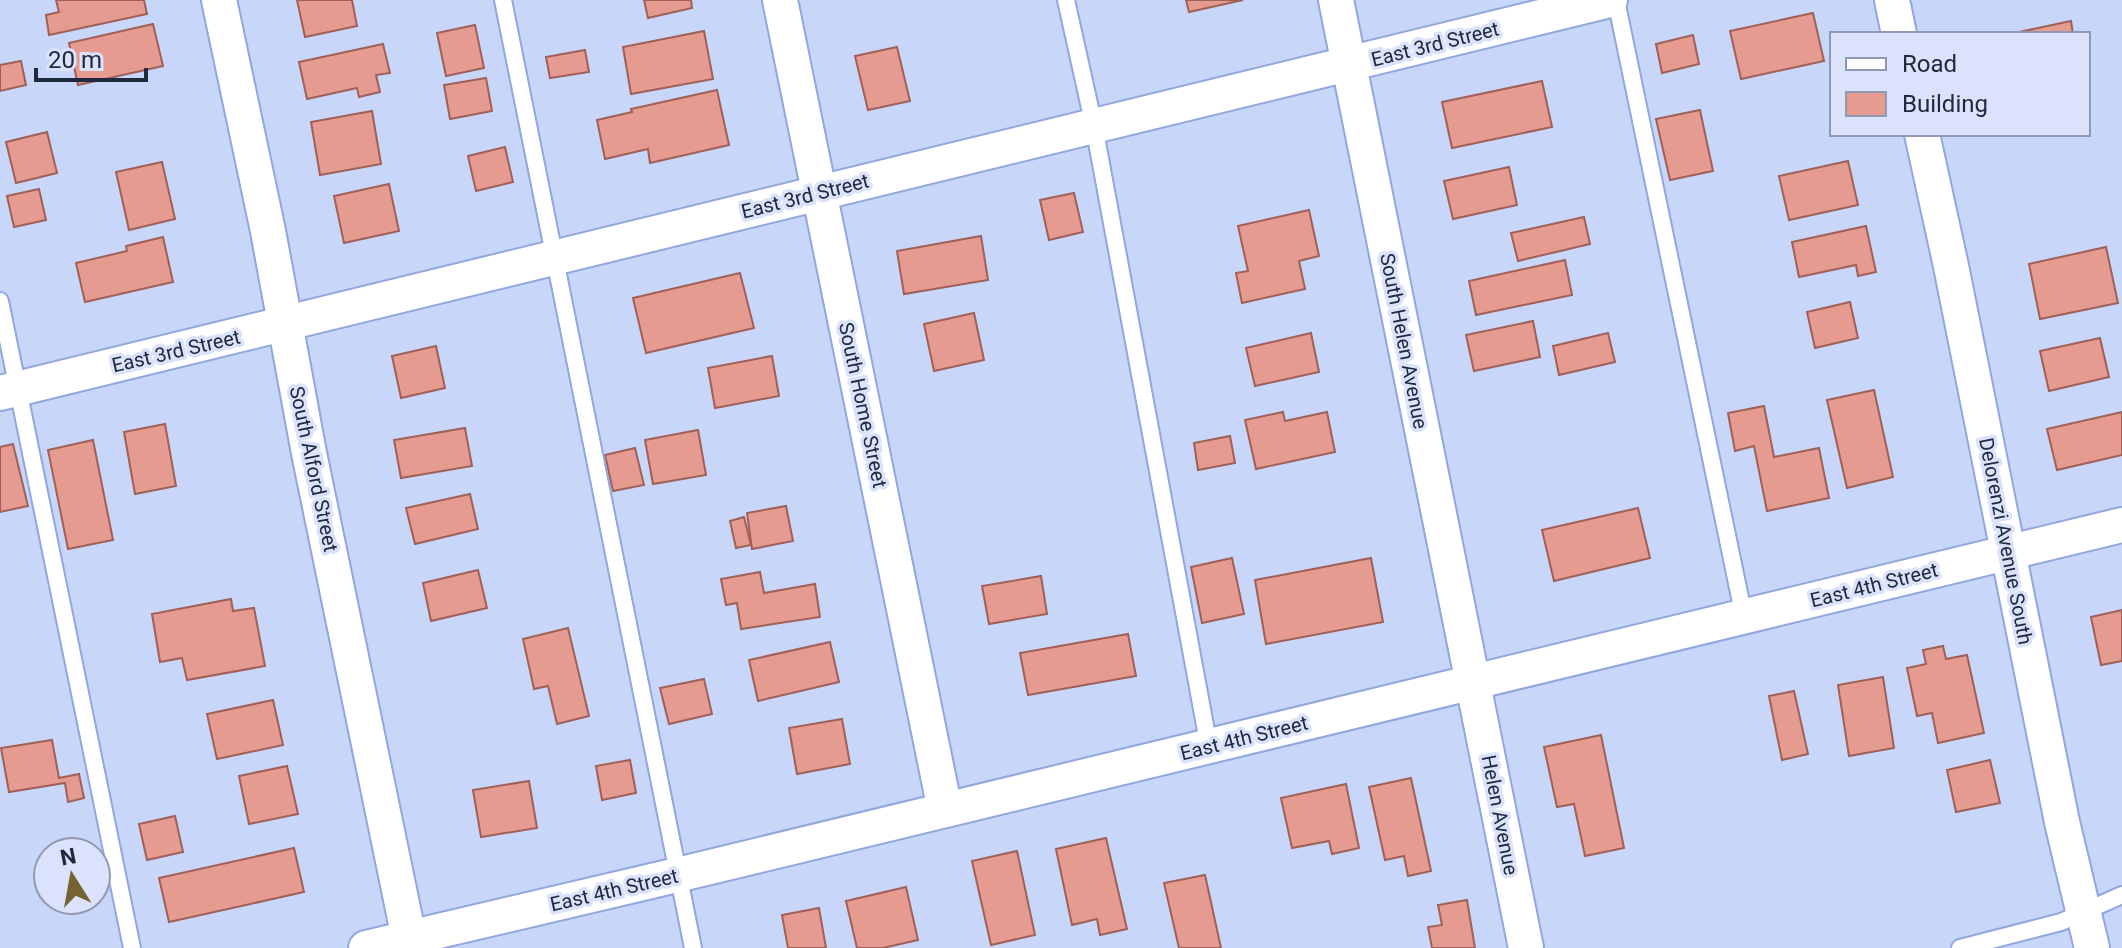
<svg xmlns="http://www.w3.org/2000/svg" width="2122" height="948" font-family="Roboto,sans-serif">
<rect width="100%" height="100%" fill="#c8d6fa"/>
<g fill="#e69b90" stroke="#a06057" stroke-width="2">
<polygon points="56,0 144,0 147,14 49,35 46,15 59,12"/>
<polygon points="297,0 352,0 357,26 305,37"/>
<polygon points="644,0 691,0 692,8 648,18"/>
<polygon points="1186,0 1243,0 1189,12"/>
<polygon points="1813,13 1824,61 1741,79 1730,31"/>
<polygon points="2071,21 2073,34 2010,34"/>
<polygon points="153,24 163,66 78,85 69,43"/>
<polygon points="475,25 484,68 446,76 437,33"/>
<polygon points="704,31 713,79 631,94 623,47"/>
<polygon points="1693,35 1699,64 1662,73 1656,44"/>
<polygon points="383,44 390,73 376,75 380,92 359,97 357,88 307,99 299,62"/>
<polygon points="897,47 910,101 868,110 855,56"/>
<polygon points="585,50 589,72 550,78 546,57"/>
<polygon points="21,61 26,85 0,91 0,65"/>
<polygon points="486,78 492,111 450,119 444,85"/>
<polygon points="1542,81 1552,127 1452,148 1442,102"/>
<polygon points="717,90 729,145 650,163 648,149 605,159 597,120 632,112 631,109"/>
<polygon points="1700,110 1713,171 1670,180 1656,119"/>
<polygon points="372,111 381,164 320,175 311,122"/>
<polygon points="47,132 57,173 16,183 6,142"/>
<polygon points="505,147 513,182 476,191 468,156"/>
<polygon points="1848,161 1858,205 1789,220 1779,176"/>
<polygon points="162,162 175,219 129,230 116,172"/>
<polygon points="1509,167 1517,205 1453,219 1444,181"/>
<polygon points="389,184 399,231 344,243 334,196"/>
<polygon points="39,189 46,220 14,227 7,196"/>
<polygon points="1074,193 1083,232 1049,240 1040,200"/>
<polygon points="1309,210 1319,256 1299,261 1305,289 1242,303 1236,273 1248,271 1238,226"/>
<polygon points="1584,217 1590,244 1518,261 1511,233"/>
<polygon points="1866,226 1876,272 1858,276 1856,265 1799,277 1792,242"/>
<polygon points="981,236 988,280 904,294 897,251"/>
<polygon points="163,237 173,282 85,302 76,263 127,251 126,246"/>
<polygon points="2106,247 2118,303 2040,319 2029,264"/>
<polygon points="1565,260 1572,295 1476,315 1469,281"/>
<polygon points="740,273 754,328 646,353 633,298"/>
<polygon points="1850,302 1858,338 1815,348 1807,312"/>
<polygon points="974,313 984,360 934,371 924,324"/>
<polygon points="1533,321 1540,357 1474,371 1466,335"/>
<polygon points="1311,333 1319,372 1255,386 1246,348"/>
<polygon points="1608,333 1615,362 1559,375 1553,346"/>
<polygon points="2100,338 2109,377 2049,391 2040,351"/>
<polygon points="436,346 445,388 401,398 392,356"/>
<polygon points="772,356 779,396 715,408 708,368"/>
<polygon points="1874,390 1893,477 1847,488 1827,400"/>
<polygon points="1764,406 1774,457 1819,448 1829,498 1767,511 1754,446 1735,451 1728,413"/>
<polygon points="1283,412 1285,421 1327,412 1335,452 1256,469 1245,420"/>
<polygon points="2122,412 2122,455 2057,470 2047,429"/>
<polygon points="165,424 176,486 135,494 124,432"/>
<polygon points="465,428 472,466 401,478 394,440"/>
<polygon points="698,430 706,475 653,484 645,440"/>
<polygon points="1230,436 1235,463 1198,470 1194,443"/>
<polygon points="93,440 113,540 68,549 48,450"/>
<polygon points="13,444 28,506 0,512 0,447"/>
<polygon points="635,448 644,485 613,491 605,455"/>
<polygon points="470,494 478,529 415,544 406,508"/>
<polygon points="786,506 793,541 752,549 747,513"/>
<polygon points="1638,508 1650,558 1554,581 1542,530"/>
<polygon points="744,517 751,545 736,548 730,521"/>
<polygon points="1232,558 1244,614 1202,623 1191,567"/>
<polygon points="1371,558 1383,622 1266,644 1255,580"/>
<polygon points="478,570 487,608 431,621 423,583"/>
<polygon points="760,572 764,593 815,584 820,617 741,629 737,603 726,605 721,579"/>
<polygon points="1041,576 1047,614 989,624 982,586"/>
<polygon points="231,599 233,611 254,608 265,666 187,680 182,658 160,662 152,614"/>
<polygon points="2122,610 2122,661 2101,665 2091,617"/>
<polygon points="568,628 589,716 557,724 548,686 534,689 523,639"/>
<polygon points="1128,634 1136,676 1028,695 1020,653"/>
<polygon points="830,642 839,682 758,701 749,660"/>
<polygon points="1943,646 1946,659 1967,655 1984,733 1938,743 1932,713 1917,716 1907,668 1926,664 1923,650"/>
<polygon points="1883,677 1894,748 1849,756 1838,685"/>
<polygon points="704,679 712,714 669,724 660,688"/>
<polygon points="1794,691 1808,754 1782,760 1769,696"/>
<polygon points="273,700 283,745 217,759 207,714"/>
<polygon points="842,719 850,764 797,774 789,728"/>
<polygon points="1601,735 1624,848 1585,856 1574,804 1557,807 1544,747"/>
<polygon points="52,740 59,778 79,774 84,798 68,802 65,783 9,792 1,748"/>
<polygon points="630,760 636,793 602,800 596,766"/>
<polygon points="1990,760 2000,803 1956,812 1947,770"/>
<polygon points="287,766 298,814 249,824 239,776"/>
<polygon points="1411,778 1431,871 1408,876 1404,856 1385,860 1369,787"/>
<polygon points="529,781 537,828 481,837 473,790"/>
<polygon points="1346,784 1359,848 1332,854 1329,841 1292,848 1281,798"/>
<polygon points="175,816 183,852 147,860 139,824"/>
<polygon points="1106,838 1127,929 1100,935 1097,919 1072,925 1056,849"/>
<polygon points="294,848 304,892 169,922 159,878"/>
<polygon points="1017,851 1035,935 991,945 972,861"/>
<polygon points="1205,875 1221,948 1179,948 1164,883"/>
<polygon points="906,887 918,940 883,948 857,948 846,901"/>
<polygon points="1467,900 1475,948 1432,948 1428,927 1442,925 1438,905"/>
<polygon points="819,908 826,948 788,948 782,915"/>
</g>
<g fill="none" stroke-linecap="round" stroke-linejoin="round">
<defs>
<g id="service">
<polyline points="503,0 693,948"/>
<polyline points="1066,0 1094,126 1209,747"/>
<polyline points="1616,0 1744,617"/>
<polyline points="0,301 132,948"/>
<polyline points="1960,948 2061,922 2122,895"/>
</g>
<g id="minor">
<polyline points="219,0 268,231 309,453 409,938"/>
<polyline points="780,0 945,810"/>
<polyline points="1336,0 1526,948"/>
<polyline points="1892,0 1899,34"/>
<polyline points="1922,134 1951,266 2062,822 2092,948"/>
<polyline points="0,393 1610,0"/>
<polyline points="366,948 677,875 2122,525"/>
</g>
</defs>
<use href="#service" stroke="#92a6df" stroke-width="20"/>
<use href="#minor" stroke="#92a6df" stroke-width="38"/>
<use href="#service" stroke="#fff" stroke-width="16"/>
<use href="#minor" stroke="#fff" stroke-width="34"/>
</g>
<g text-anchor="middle" stroke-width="7" stroke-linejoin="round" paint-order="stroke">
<g font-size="20" fill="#21293f" stroke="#dae3fb">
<text transform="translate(1435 44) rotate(-14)" y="7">East 3rd Street</text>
<text transform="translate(805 196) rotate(-14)" y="7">East 3rd Street</text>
<text transform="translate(1404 341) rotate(79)" y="7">South Helen Avenue</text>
<text transform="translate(176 351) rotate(-13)" y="7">East 3rd Street</text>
<text transform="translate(863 405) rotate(78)" y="7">South Home Street</text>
<text transform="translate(314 469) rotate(78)" y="7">South Alford Street</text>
<text transform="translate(2006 541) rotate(79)" y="7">Delorenzi Avenue South</text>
<text transform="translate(1874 585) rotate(-14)" y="7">East 4th Street</text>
<text transform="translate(1244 738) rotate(-14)" y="7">East 4th Street</text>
<text transform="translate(1500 815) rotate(79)" y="7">Helen Avenue</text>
<text transform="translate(614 890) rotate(-13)" y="7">East 4th Street</text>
</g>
</g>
<rect x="1830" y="32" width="260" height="104" fill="#dae3fb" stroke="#9099b0" stroke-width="2"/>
<rect x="1846" y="58" width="40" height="12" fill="#ffffff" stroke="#9099b0" stroke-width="2"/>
<text x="1902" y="72" font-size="24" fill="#21293f">Road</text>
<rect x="1846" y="92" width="40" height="24" fill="#e69b90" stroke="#9099b0" stroke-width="2"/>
<text x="1902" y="112" font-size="24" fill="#21293f">Building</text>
<g transform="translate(72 876) rotate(349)"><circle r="38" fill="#dae3fb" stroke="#9099b0" stroke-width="2"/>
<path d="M0-6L14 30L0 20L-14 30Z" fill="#766332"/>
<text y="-12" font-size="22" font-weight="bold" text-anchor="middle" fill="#21293f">N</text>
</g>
<path d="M36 68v12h110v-12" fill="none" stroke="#21293f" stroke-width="4"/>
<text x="48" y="68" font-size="24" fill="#21293f" stroke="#dae3fb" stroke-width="6" paint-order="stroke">20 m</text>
</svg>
